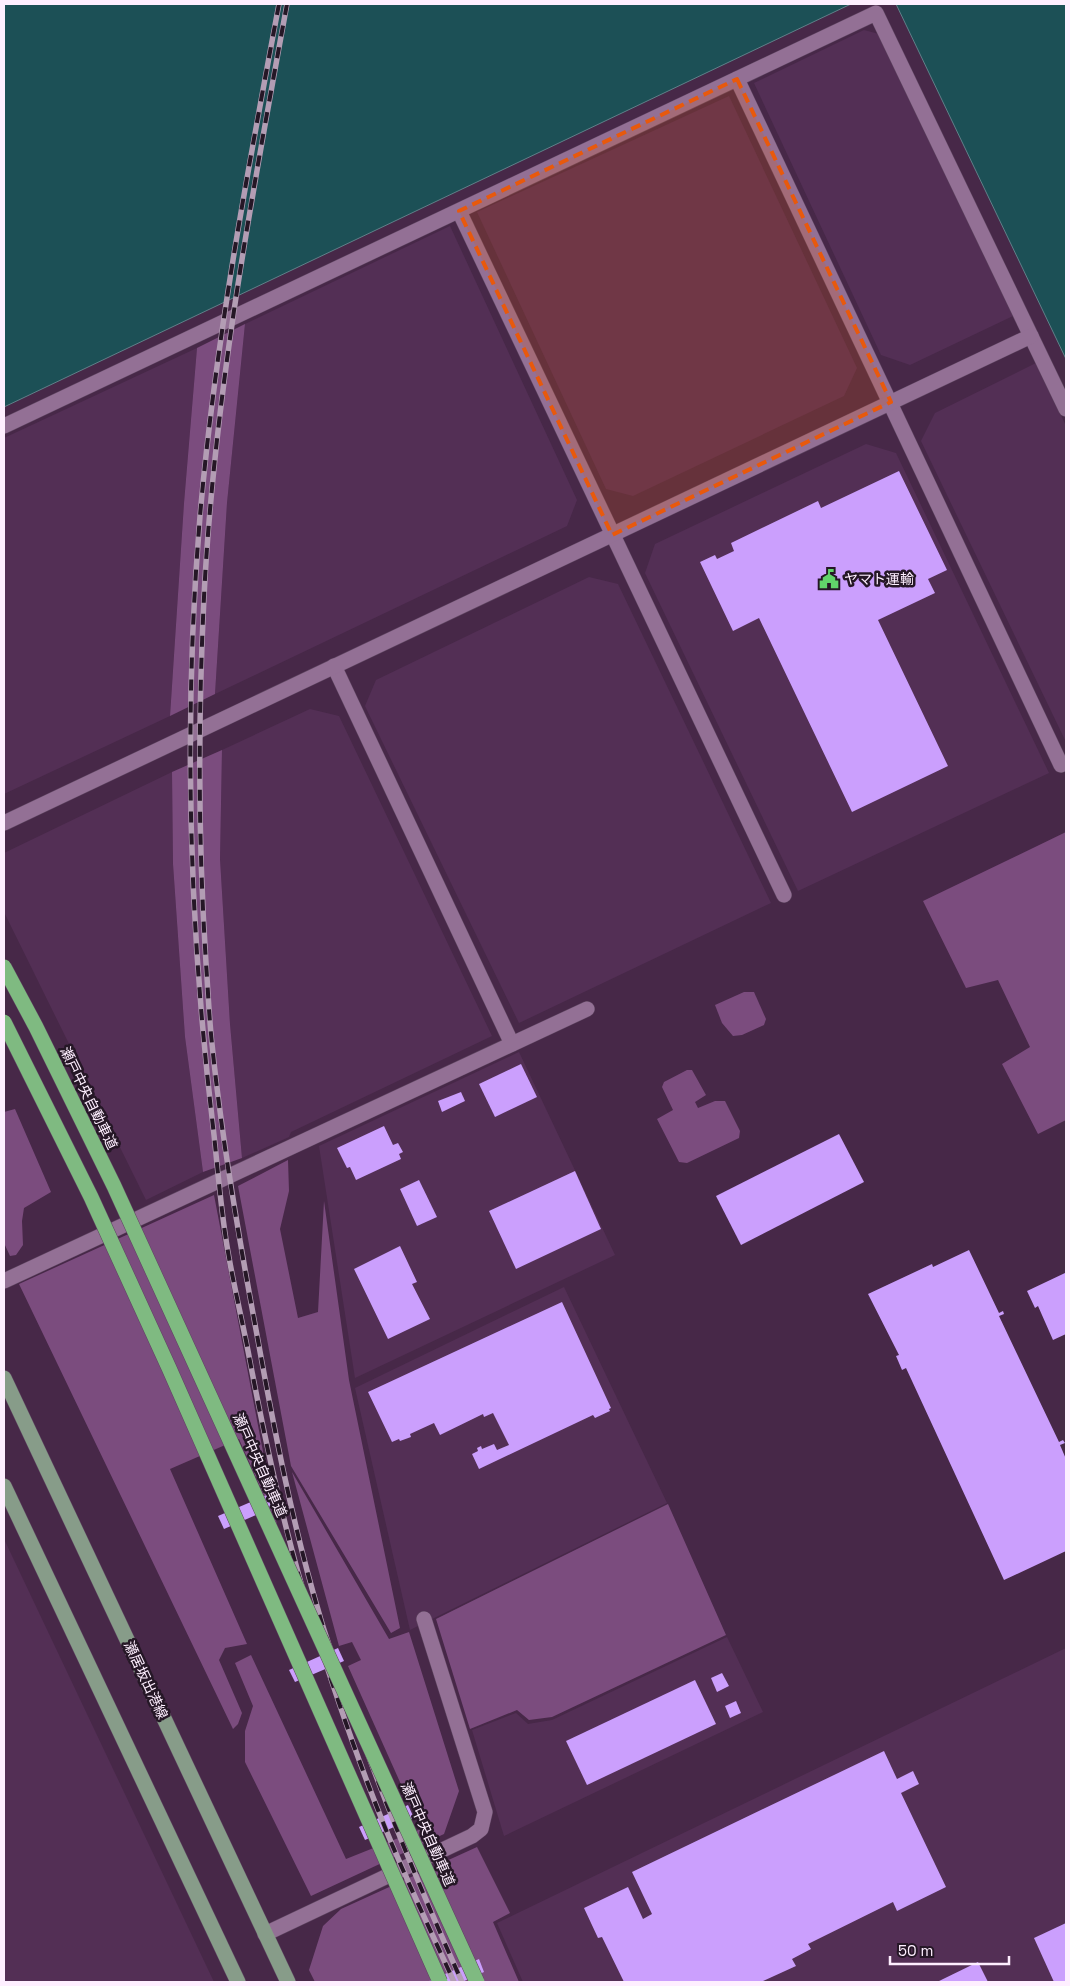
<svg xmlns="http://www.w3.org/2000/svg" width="1070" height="1986" font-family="'Space Grotesk','Noto Sans JP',sans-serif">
<rect width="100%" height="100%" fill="#472848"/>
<g fill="#532f55">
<polygon points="864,30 879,34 1013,316 910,365 881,355 754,83"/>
<polygon points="729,96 857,368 844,396 633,496 606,489 477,212"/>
<polygon points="450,226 577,500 567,526 215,694 227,503 245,324"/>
<polygon points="197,348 184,503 170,716 4,794 4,438"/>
<polygon points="1036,363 1066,426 1066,742 921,441 935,413"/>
<polygon points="866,444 896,453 1049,773 798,891 645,573 655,544"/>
<polygon points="589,577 618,584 771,903 519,1023 365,706 376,680"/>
<polygon points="310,709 339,716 492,1036 291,1132 289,1137 242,1158 230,1024 220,859 222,750"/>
<polygon points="172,772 173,864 185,1037 203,1172 146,1200 4,912 4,853"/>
<polygon points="519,1052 615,1255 355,1378 319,1146"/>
<polygon points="564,1287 667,1503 410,1630 355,1388"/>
<polygon points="4,1539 214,1982 4,1982"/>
<polygon points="727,1637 763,1712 504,1836 472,1730 516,1713 528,1724 552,1720"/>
<polygon points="1066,1648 1066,1982 523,1982 497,1923"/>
</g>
<g fill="#7b4c7e">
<polygon points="245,324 227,503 215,694 170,716 184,503 197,348"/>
<polygon points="222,750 220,859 230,1024 242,1158 203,1172 185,1037 173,864 172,772"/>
<polygon points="1066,832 1066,1120 1038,1134 1002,1064 1030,1047 998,980 966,988 923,901"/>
<polygon points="744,992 754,992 766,1019 764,1025 742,1035 733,1036 722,1023 715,1005"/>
<polygon points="687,1070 692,1070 706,1095 695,1102 698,1108 715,1101 725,1101 740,1131 739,1138 687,1163 679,1162 657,1119 673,1110 662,1087 664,1082"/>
<polygon points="15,1109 51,1192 24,1208 22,1221 23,1245 16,1255 10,1256 4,1243 4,1112"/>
<polygon points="288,1160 289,1191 280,1229 298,1318 318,1312 324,1201 349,1380 400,1628 391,1633 291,1466 238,1186"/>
<polygon points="214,1195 277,1525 239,1439 170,1469 247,1644 225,1648 219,1660 242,1713 238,1724 233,1729 19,1284"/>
<polygon points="292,1472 389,1639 409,1632 459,1791 444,1834 311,1896 245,1762 245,1731 253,1706 235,1663 251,1655 346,1859 421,1829 348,1666 361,1660 352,1642 339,1646"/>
<polygon points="668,1504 726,1635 552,1717 529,1720 517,1710 470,1729 436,1619"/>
<polygon points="477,1847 510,1913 493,1922 519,1982 315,1982 309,1970 323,1926 341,1909"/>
</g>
<g fill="#1c5056" stroke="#608089">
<polygon points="4,4 851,4 4,407"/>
<polygon points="896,4 1066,4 1066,359"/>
</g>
<g fill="#cb9ffd">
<polygon points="899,471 947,570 928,579 935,593 878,620 948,766 852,812 759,618 733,631 700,562 715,555 717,559 734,551 731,543 818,501 821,508"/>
<polygon points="521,1064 537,1097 495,1117 479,1084"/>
<polygon points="461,1092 465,1101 442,1112 438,1101"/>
<polygon points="384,1126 393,1145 398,1143 403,1152 399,1154 401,1159 356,1180 350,1167 347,1168 337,1148"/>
<polygon points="839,1134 864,1182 741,1245 716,1196"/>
<polygon points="575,1171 601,1229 516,1269 489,1211"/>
<polygon points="419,1180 437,1217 417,1226 400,1189"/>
<polygon points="400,1246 417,1282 412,1284 430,1319 388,1339 354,1269"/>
<polygon points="969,1250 999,1313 1003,1311 1004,1314 999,1316 1059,1442 1063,1440 1065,1443 1060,1445 1066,1459 1066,1551 1004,1580 906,1368 902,1370 896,1356 899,1355 868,1294 932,1264 933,1267"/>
<polygon points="1065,1273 1066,1334 1053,1340 1038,1306 1035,1308 1027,1291"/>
<polygon points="562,1302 611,1408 609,1409 610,1411 595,1418 593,1415 479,1469 472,1454 478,1451 477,1448 481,1446 482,1449 494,1444 497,1450 509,1445 493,1413 484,1417 483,1414 440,1435 434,1423 410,1434 411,1437 400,1441 399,1439 392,1442 368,1392"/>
<polygon points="267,1495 272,1508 224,1529 218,1516"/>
<polygon points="338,1648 344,1661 295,1682 289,1670"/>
<polygon points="722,1673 729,1686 717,1692 711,1678"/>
<polygon points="695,1680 716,1724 587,1785 566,1741"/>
<polygon points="736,1701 741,1713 730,1718 725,1706"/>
<polygon points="884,1751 897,1779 913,1771 919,1784 901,1793 946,1887 897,1911 893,1902 808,1944 811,1949 792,1959 796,1966 761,1982 624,1982 602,1937 598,1938 584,1908 628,1887 643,1919 652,1914 632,1872"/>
<polygon points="408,1805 414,1818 365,1840 359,1827"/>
<polygon points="1066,1923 1066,1982 1054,1982 1034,1938"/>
<polygon points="479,1959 484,1972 462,1982 427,1982"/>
<polygon points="978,1962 988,1982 937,1982"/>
</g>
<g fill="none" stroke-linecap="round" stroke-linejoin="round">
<defs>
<g id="minor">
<polyline points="737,79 1061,765"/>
<polyline points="459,211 784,895"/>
<polyline points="4,426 876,13 1066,409"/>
<polyline points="334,666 512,1044"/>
<polyline points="4,823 1031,336"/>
<polyline points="4,1281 587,1009"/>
<polyline points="265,1934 472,1836 481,1829 485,1812 424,1619"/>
</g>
<g id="major">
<polyline points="4,1378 288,1982"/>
<polyline points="4,1486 238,1982"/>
</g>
</defs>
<use href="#minor" stroke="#5e4560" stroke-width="16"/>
<use href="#major" stroke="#5e4560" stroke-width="16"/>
<use href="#minor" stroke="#937095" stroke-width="15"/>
<use href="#major" stroke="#879c89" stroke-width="15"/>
<defs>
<g id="rail">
<path d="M 279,4 C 247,174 215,344 200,516 C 183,722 189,930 214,1135 C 218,1172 221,1210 227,1246 C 233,1283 242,1319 249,1356 C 266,1446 285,1535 313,1623 C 333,1687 355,1752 380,1815 C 402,1871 429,1927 454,1982"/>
<path d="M 287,4 C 251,200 214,397 204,597 C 198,719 198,841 206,963 C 208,990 209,1017 212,1044 C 222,1142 239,1239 257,1335 C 274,1429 292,1522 319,1613 C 326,1639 336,1664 345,1690 C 379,1790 419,1886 462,1982"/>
</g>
</defs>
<use href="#rail" stroke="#b39db4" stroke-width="5.5"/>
<use href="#rail" stroke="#251726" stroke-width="4" stroke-dasharray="11" stroke-linecap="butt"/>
<defs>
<g id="highway-bridge">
<polyline points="4,967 36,1027 114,1186 477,1982"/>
<polyline points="4,1022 91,1197 169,1368 440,1982"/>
</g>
</defs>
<use href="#highway-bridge" stroke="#5e4560" stroke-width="16" stroke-linecap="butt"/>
<use href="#highway-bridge" stroke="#7fba81" stroke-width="15"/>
</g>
<path fill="#e8590c" fill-opacity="0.2" stroke="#e8590c" stroke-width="4" stroke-dasharray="10 6" stroke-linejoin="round" d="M 737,79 L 891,402 L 612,535 L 459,211 Z"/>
<defs>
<symbol id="civic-bare" viewBox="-9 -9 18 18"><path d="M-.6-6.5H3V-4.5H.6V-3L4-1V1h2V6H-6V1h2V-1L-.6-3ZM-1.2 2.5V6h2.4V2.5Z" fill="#61d46a" stroke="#251726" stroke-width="2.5" paint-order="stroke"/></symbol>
</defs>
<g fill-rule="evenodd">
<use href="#civic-bare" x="815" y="565" width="28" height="28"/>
</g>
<g text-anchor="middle" stroke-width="5" stroke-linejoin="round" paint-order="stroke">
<g font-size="14" fill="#feefff" stroke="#251726" text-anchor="start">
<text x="844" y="584">ヤマト運輸</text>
</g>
<g font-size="14" fill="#feefff" stroke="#251726">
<text transform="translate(89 1098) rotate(64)" y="5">瀬戸中央自動車道</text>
<text transform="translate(260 1465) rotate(66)" y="5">瀬戸中央自動車道</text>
<text transform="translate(146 1680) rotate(65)" y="5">瀬居坂出港線</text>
<text transform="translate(428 1834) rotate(66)" y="5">瀬戸中央自動車道</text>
</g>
</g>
<rect width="1070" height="1986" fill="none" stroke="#feefff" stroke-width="10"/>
<path d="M890 1956v8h119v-8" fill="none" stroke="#feefff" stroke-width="2.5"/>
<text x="898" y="1956" font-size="15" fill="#feefff" stroke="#251726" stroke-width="4" paint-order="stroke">50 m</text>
</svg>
